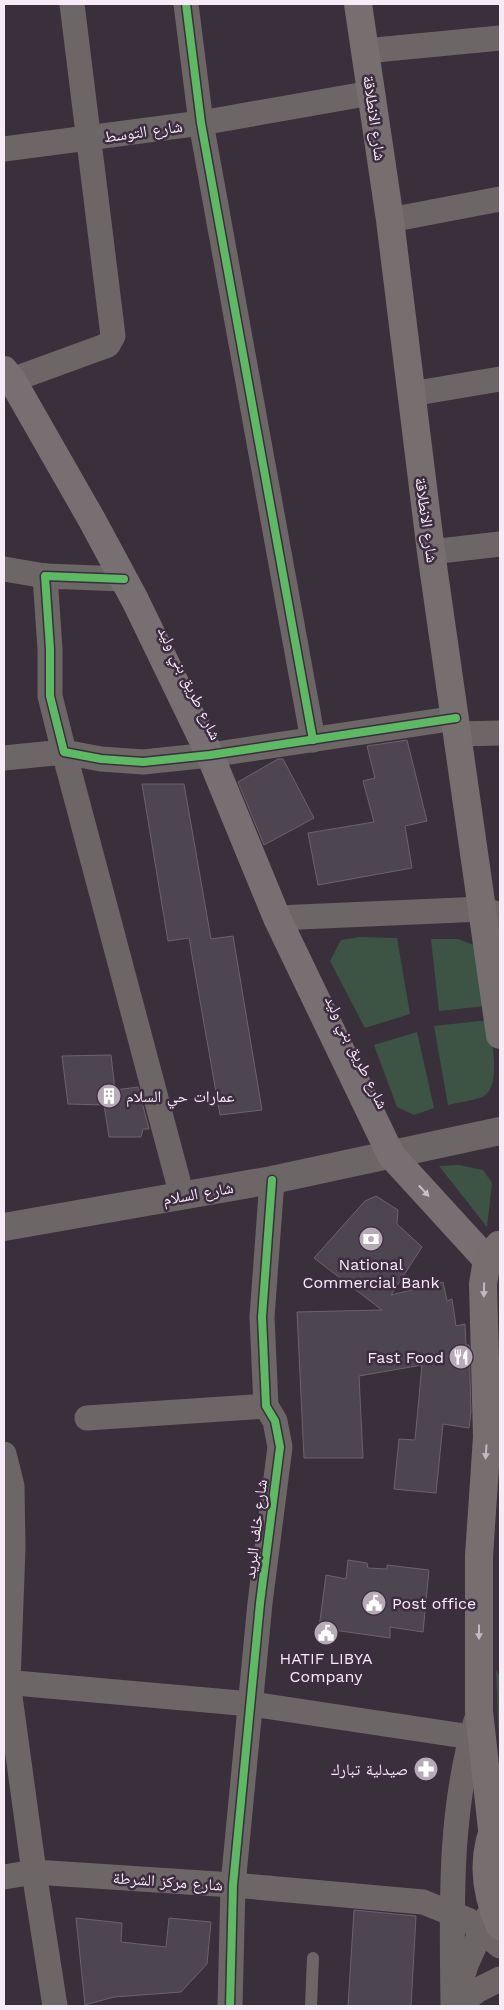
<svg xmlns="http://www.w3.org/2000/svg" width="504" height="2010" font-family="'Work Sans','Noto Naskh Arabic',sans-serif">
<rect width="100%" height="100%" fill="#3a303c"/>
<g fill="#3d5344">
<polygon points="360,937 397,938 410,1014 365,1028 330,961 341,940"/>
<polygon points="431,939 458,939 479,947 486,1006 439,1011"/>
<path d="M 489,1020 C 491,1038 503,1089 482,1097 C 472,1101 459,1102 448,1105 L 434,1026 Z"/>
<polygon points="417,1032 434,1108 414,1115 397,1107 374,1045"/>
<polygon points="459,1165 483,1170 492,1183 487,1227 439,1166"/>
<polygon points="496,1670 500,1676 500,1768"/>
</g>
<g fill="#4d454f" stroke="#6b626c">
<polygon points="407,740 427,821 405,826 412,868 318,885 308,833 374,822 363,781 375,778 367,746"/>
<polygon points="278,759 283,759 314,818 264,845 238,782"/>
<polygon points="142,784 184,784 211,939 233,936 262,1110 220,1115 189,938 168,941"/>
<polygon points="111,1055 115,1090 138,1087 149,1129 143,1129 141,1137 109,1137 104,1105 68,1104 62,1056"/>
<polygon points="376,1196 398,1210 397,1224 422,1247 391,1295 443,1282 447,1301 452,1299 456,1326 465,1324 466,1345 469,1345 471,1412 469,1428 443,1424 436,1493 394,1489 399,1439 415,1440 422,1365 359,1376 363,1458 304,1458 297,1312 382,1310 314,1258 365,1201"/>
<polygon points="348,1560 367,1563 368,1568 387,1569 387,1565 429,1570 423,1632 390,1627 390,1638 319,1628 326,1575 346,1579"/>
<polygon points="354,1910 416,1916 411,2006 348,2006"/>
<polygon points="76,1918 122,1923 121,1942 166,1947 169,1918 211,1922 207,1964 181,1992 114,1997 85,2005"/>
</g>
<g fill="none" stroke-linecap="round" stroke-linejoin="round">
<polyline stroke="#6d6667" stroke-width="12" points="311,2006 313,1958"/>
<g stroke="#6d6667" stroke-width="25">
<polyline points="186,4 201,123 313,740"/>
<polyline points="365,51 500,38"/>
<polyline points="4,149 201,123 371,93"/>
<polyline points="390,220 500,199"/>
<polyline points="12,380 108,345 113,336 72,4"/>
<polyline points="411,394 500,379"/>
<polyline points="431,552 500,544"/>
<polyline points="4,569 45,576"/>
<polyline points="124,579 45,576 50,649 50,696 64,752 101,759 143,762 210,755 456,718"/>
<polyline points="458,734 500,733"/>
<polyline points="4,758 64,752 182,1196"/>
<polyline points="277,918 483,909 500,915"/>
<polyline points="87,1418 266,1406"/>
<polyline points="4,1454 12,1486 13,1548 8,1682 34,1872 55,2006"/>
<polyline points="4,1682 251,1704 471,1737"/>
<polyline points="4,1877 34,1872 233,1885 423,1902 468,1920 500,1946"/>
<polyline points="459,1988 466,1965 488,1916"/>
<polyline points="230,2006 233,1885 260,1603 280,1447 275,1421 266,1406 262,1317 272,1180"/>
<path d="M 453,2006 C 452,1911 448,1813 476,1721"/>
<polyline points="457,2006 478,1990 500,1979"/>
</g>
<polyline stroke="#6d6667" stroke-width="28" points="4,1227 272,1180 500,1131"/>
<polyline stroke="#786f72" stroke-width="28" points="4,370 12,380 92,520 135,600 210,755 277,918 391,1155 487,1260"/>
<g stroke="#776e70" stroke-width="28">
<polyline points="358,4 390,220 431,552 500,1035"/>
<path d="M 500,1813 C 481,1852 483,1887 500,1926"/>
<polyline points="492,1829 479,1711 479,1556 487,1437 483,1284 487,1260 499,1245"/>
</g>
<defs>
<g id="cycleway">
<polyline points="186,4 201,123 313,740"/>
<polyline points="124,579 45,576 50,649 50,696 64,752 101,759 143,762 210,755 456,718"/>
<polyline points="230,2006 233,1885 260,1603 280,1447 275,1421 266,1406 262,1317 272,1180"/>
</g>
</defs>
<use href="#cycleway" stroke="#3e2c40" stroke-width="11"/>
<use href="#cycleway" stroke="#5cba63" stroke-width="8"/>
</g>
<defs><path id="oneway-solid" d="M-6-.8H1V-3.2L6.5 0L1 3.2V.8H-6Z" transform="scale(1.25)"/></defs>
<use fill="#cbc0c9" href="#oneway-solid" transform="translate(424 1191) rotate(47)"/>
<g fill="#c4b9c2">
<use href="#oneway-solid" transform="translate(484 1290) rotate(91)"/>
<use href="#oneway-solid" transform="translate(486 1452) rotate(94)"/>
<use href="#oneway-solid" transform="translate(479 1632) rotate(90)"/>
</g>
<defs>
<symbol id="building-disc" viewBox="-11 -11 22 22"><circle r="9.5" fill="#b5aab6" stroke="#3e2c40"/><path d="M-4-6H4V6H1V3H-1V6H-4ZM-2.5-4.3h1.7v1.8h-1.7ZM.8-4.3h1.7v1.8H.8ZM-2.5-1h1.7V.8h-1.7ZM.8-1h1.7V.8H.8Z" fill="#fff"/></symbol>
<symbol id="bank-disc" viewBox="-11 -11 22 22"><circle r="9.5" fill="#b5aab6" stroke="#3e2c40"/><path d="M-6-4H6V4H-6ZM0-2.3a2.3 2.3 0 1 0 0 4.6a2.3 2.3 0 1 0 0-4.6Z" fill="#fff"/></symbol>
<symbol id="restaurant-disc" viewBox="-11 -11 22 22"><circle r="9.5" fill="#b5aab6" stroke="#3e2c40"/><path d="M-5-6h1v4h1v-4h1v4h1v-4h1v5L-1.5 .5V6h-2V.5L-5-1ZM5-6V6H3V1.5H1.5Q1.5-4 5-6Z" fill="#fff"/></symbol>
<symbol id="civic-disc" viewBox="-11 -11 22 22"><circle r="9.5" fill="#b5aab6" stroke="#3e2c40"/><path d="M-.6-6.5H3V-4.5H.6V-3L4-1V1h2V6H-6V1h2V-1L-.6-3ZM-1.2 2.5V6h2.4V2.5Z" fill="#fff"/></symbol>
<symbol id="pharmacy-disc" viewBox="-11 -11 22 22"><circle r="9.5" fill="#b5aab6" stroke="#3e2c40"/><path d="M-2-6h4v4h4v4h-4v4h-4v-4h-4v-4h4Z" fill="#fff"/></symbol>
</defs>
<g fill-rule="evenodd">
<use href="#building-disc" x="95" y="1082" width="28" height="28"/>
<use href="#bank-disc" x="357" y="1225" width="28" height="28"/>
<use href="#restaurant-disc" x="447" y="1343" width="28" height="28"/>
<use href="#civic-disc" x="360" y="1589" width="28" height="28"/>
<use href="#civic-disc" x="312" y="1619" width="28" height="28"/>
<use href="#pharmacy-disc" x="412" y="1755" width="28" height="28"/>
</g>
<g text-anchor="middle" stroke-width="5" stroke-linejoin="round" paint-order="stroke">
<g font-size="16" fill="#f7ebf8" stroke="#3e2c40">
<text transform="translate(375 118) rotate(82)" y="6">شارع الانطلاقة</text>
<text transform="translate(143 131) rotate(-8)" y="6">شارع التوسط</text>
<text transform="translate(427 520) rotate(82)" y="6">شارع الانطلاقة</text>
<text transform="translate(190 683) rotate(64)" y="6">شارع طريق بني وليد</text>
<text transform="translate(357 1052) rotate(64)" y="6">شارع طريق بني وليد</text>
<text transform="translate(198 1193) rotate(-10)" y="6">شارع السلام</text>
<text transform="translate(255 1529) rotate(-83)" y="6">شارع خلف البريد</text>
<text transform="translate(168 1881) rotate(4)" y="6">شارع مركز الشرطة</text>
</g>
<g font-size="16" fill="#f7ebf8" stroke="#3e2c40" text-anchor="start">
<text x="126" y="1102">عمارات حي السلام</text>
<text x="371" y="1270" text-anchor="middle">National<tspan x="371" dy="18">Commercial Bank</tspan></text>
<text x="444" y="1363" text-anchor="end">Fast Food</text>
<text x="392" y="1609">Post office</text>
<text x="326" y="1664" text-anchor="middle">HATIF LIBYA<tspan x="326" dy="18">Company</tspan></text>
<text x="408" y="1775" text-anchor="end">صيدلية تبارك</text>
</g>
</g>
<rect width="504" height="2010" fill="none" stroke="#f7ebf8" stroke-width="10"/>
</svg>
